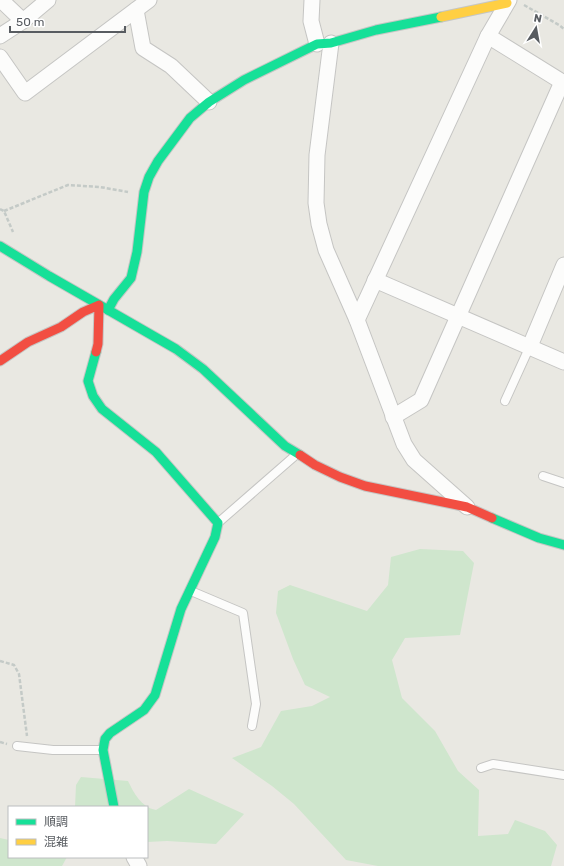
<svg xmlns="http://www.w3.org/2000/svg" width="564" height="866" font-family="Rubik,'Noto Sans JP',sans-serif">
<rect width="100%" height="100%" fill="#e9e8e2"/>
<g fill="#cfe6cd">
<polygon points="420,549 463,551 474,563 460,635 405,638 392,660 402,698 435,731 458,771 479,790 478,836 508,834 515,820 545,831 557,845 551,866 378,866 346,860 294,804 272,786 232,758 261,747 281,711 312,706 330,697 305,685 293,659 276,613 278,591 290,585 367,611 388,585 391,557"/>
<path d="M 81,777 L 128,781 C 134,793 141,807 156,810 L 189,789 L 244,814 L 216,844 L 167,841 L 147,842 L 147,807 L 75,807 L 76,785 Z"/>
<polygon points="0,838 9,840 9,857 67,857 62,866 0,866"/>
</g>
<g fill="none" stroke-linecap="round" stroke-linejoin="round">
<defs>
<g id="lane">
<polyline points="505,401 530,346"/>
<polyline points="543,476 564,483"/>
<polyline points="219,522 297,454"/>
<polyline points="191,591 243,613 256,704 252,726"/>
<polyline points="17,746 53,750 102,750"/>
<polyline points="481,768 493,764 564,775"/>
</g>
<g id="street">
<polyline points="1,0 23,21 48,0"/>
<polyline points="312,0 311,21 317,44"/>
<polyline points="136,10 143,48 171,66 209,102"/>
<polyline points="0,36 23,21"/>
<polyline points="488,36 564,83"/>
<polyline points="331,43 317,155 316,203 319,224 326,250 357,320 404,444 414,460 467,507"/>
<polyline points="0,57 25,93 149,0"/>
<polyline points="375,280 564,362"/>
<polyline points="357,320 488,36 509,0"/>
<polyline points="530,346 564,265"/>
<polyline points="393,417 421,400 562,82"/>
<polyline points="134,857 139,866"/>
</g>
<g id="fast">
<polyline points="0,246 49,276 176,349 203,369 285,446 300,455"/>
<polyline points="108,310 114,299 131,278 137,252 144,192 149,177 158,161 190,118 209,102 244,80 317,44 331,43 376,30 441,17"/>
<polyline points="96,352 88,381 93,396 102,409 156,452 218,523 215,537 181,609 155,695 144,710 110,733 105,739 103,750 114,807"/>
<polyline points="492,518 539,538 564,545"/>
</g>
<polyline id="slow" points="441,17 507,3"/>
<g id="jam">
<polyline points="0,361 28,342 61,327 83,312 99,305 98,344 96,352"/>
<polyline points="300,455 315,465 340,477 365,486 467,507 492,518"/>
</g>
</defs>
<use href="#lane" stroke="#c5c5c3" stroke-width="10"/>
<use href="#street" stroke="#c5c5c3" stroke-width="17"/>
<use href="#fast" stroke="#c5c6c4" stroke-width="11"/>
<use href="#slow" stroke="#c5c6c4" stroke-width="11"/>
<use href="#jam" stroke="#c5c6c4" stroke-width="11"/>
<g stroke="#c4cac7" stroke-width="2.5" stroke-dasharray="4 2" stroke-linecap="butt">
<polyline points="524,5 559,25 564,29"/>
<polyline points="0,209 4,211 13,232"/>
<polyline points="4,211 68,185 100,187 128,192"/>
<polyline points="0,661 14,665 19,674 27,736"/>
<polyline points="0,742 7,744"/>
</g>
<use href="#lane" stroke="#fcfcfb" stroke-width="8"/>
<use href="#street" stroke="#fcfcfb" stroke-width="15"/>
<use href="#fast" stroke="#16e098" stroke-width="9"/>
<use href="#slow" stroke="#ffcf43" stroke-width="9"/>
<use href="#jam" stroke="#f24e42" stroke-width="9"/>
</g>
<rect x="8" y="806" width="140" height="52" fill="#ffffff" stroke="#bcbec0"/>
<rect x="16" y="819" width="20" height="6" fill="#16e098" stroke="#bcbec0"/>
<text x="44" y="826" font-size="12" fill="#585c61">順調</text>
<rect x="16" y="839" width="20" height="6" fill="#ffcf43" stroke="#bcbec0"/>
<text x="44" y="846" font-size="12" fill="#585c61">混雑</text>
<g transform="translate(536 28) rotate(11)" stroke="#ffffff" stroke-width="3" paint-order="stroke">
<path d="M0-3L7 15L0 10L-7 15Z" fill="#585c61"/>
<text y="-6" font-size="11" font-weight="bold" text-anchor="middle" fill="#585c61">N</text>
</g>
<path d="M10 26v6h115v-6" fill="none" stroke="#585c61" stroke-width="2"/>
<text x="16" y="26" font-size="12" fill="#585c61" stroke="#ffffff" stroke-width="3" paint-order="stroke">50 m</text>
</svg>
